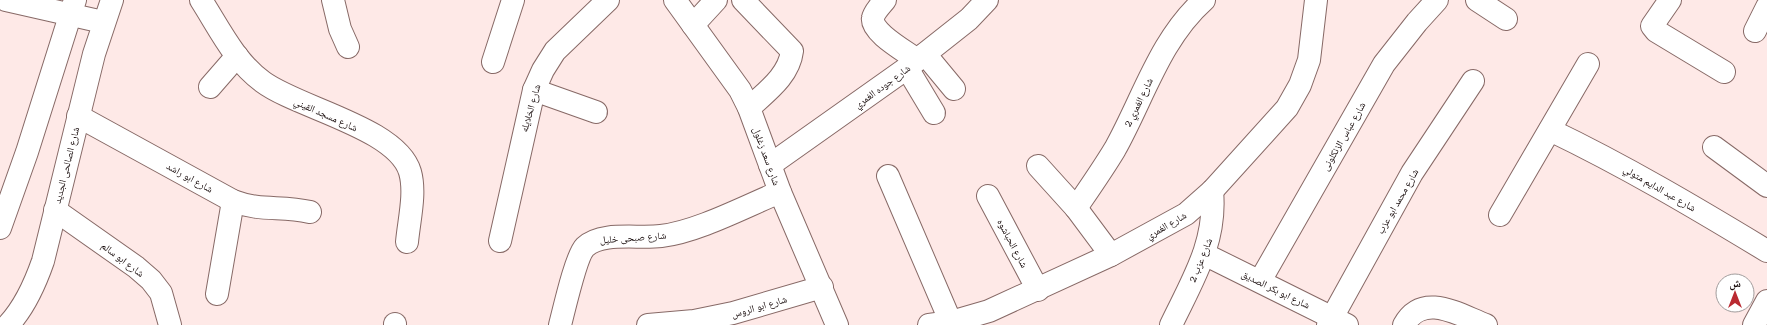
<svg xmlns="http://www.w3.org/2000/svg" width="1767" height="325" font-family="'Roboto Serif','Noto Naskh Arabic',serif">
<rect width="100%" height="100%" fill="#fee9e7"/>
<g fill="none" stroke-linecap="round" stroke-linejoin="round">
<defs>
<g id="minor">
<polyline points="6,0 103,22"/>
<path d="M 201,0 C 219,28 235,62 263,82 C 298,108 397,128 410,172 C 416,193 409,220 407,242"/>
<polyline points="333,0 340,29 348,47"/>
<polyline points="675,0 740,90 749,108 780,192 837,325"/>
<path d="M 743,0 L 792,51 C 789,76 766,92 749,108"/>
<path d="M 885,0 C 881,5 874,12 873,18 C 870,32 907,52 917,60"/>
<polyline points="1477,0 1506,19"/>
<polyline points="1670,0 1652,26 1656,31 1724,72"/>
<polyline points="693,25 716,0"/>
<polyline points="1755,31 1767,7"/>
<polyline points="925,54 954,89"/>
<polyline points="493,62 513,0"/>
<polyline points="907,68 934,113"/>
<polyline points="210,87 237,56"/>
<polyline points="534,90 596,112"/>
<path d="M 78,116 L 233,201 C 262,212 281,205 310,212"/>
<path d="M 1550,130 C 1625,166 1696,208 1767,251"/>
<polyline points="1714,147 1767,186"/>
<polyline points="770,165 907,68 969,19 987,0"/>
<polyline points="1038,166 1076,208 1111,255"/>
<polyline points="888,176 952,325"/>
<polyline points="988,196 1038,290"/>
<path d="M 1076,208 C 1089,189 1103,169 1115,149 C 1143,99 1160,39 1204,0"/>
<polyline points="55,210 136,267 151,280 161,293 170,325"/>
<polyline points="1500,215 1588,64"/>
<polyline points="500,241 534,90 543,70 555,51 608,0"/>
<polyline points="1204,254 1347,325"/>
<polyline points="1260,281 1384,64 1417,22 1437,0"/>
<polyline points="217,294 233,201"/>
<polyline points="395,325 395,324"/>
<path d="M 560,325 C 564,310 576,256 585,247 C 602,231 638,239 661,236 C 697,232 746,206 780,192"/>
<polyline points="648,325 694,321 733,313 822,287"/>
<polyline points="929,325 951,322 989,311 1111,255 1186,214 1212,191 1287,108 1300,85 1309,60 1316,0"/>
<path d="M 1171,325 C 1192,281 1217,242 1212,191"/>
<polyline points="1328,325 1412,173 1473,81"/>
<path d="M 1404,325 C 1423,291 1459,315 1486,325"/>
<polyline points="1754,325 1767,301"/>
</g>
<g id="tertiary">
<polyline points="0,228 27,152 75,0"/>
<path d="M 8,325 C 25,307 35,284 43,261 L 94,54 L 112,0"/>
</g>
</defs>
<use href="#minor" stroke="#876966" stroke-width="24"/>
<use href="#tertiary" stroke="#876966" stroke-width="24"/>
<use href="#minor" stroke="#fff" stroke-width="22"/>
<use href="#tertiary" stroke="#fff" stroke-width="22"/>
</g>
<g text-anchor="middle" stroke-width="3" stroke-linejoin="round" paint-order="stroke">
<g font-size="10" fill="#170b0b" stroke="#fff">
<text transform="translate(882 86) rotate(-36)" y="4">شارع جوده الغمري</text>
<text transform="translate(1138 102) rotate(-64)" y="4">شارع الغمري 2</text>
<text transform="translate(530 108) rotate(-74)" y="4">شارع الخلايله</text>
<text transform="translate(326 114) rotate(24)" y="4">شارع مسجد القيني</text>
<text transform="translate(1343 136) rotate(-60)" y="4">شارع عباس الزنكلونى</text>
<text transform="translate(767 156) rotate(70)" y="4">شارع سعد زغلول</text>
<text transform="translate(66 165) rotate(-76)" y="4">شارع الصالحى الجديد</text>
<text transform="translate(190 177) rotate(29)" y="4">شارع ابو راشد</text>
<text transform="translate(1660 188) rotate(30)" y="4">شارع عبد الدايم متولي</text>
<text transform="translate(1397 201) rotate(-60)" y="4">شارع محمد ابو عزب</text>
<text transform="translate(1166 225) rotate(-30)" y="4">شارع الغمري</text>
<text transform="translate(633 237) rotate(-4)" y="4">شارع صبحى خليل</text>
<text transform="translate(1013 243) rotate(62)" y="4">شارع الحباشوه</text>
<text transform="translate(123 259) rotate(37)" y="4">شارع ابو سالم</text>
<text transform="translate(1200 260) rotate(-68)" y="4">شارع عزب 2</text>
<text transform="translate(1276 289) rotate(26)" y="4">شارع ابو بكر الصديق</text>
<text transform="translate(759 306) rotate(-16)" y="4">شارع ابو الروس</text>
</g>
</g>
<g transform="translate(1735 293)"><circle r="19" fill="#ffffff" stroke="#a29d9d"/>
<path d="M0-3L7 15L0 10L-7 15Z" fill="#ba2a31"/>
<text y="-6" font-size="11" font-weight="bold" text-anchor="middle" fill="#170b0b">ش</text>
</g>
</svg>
